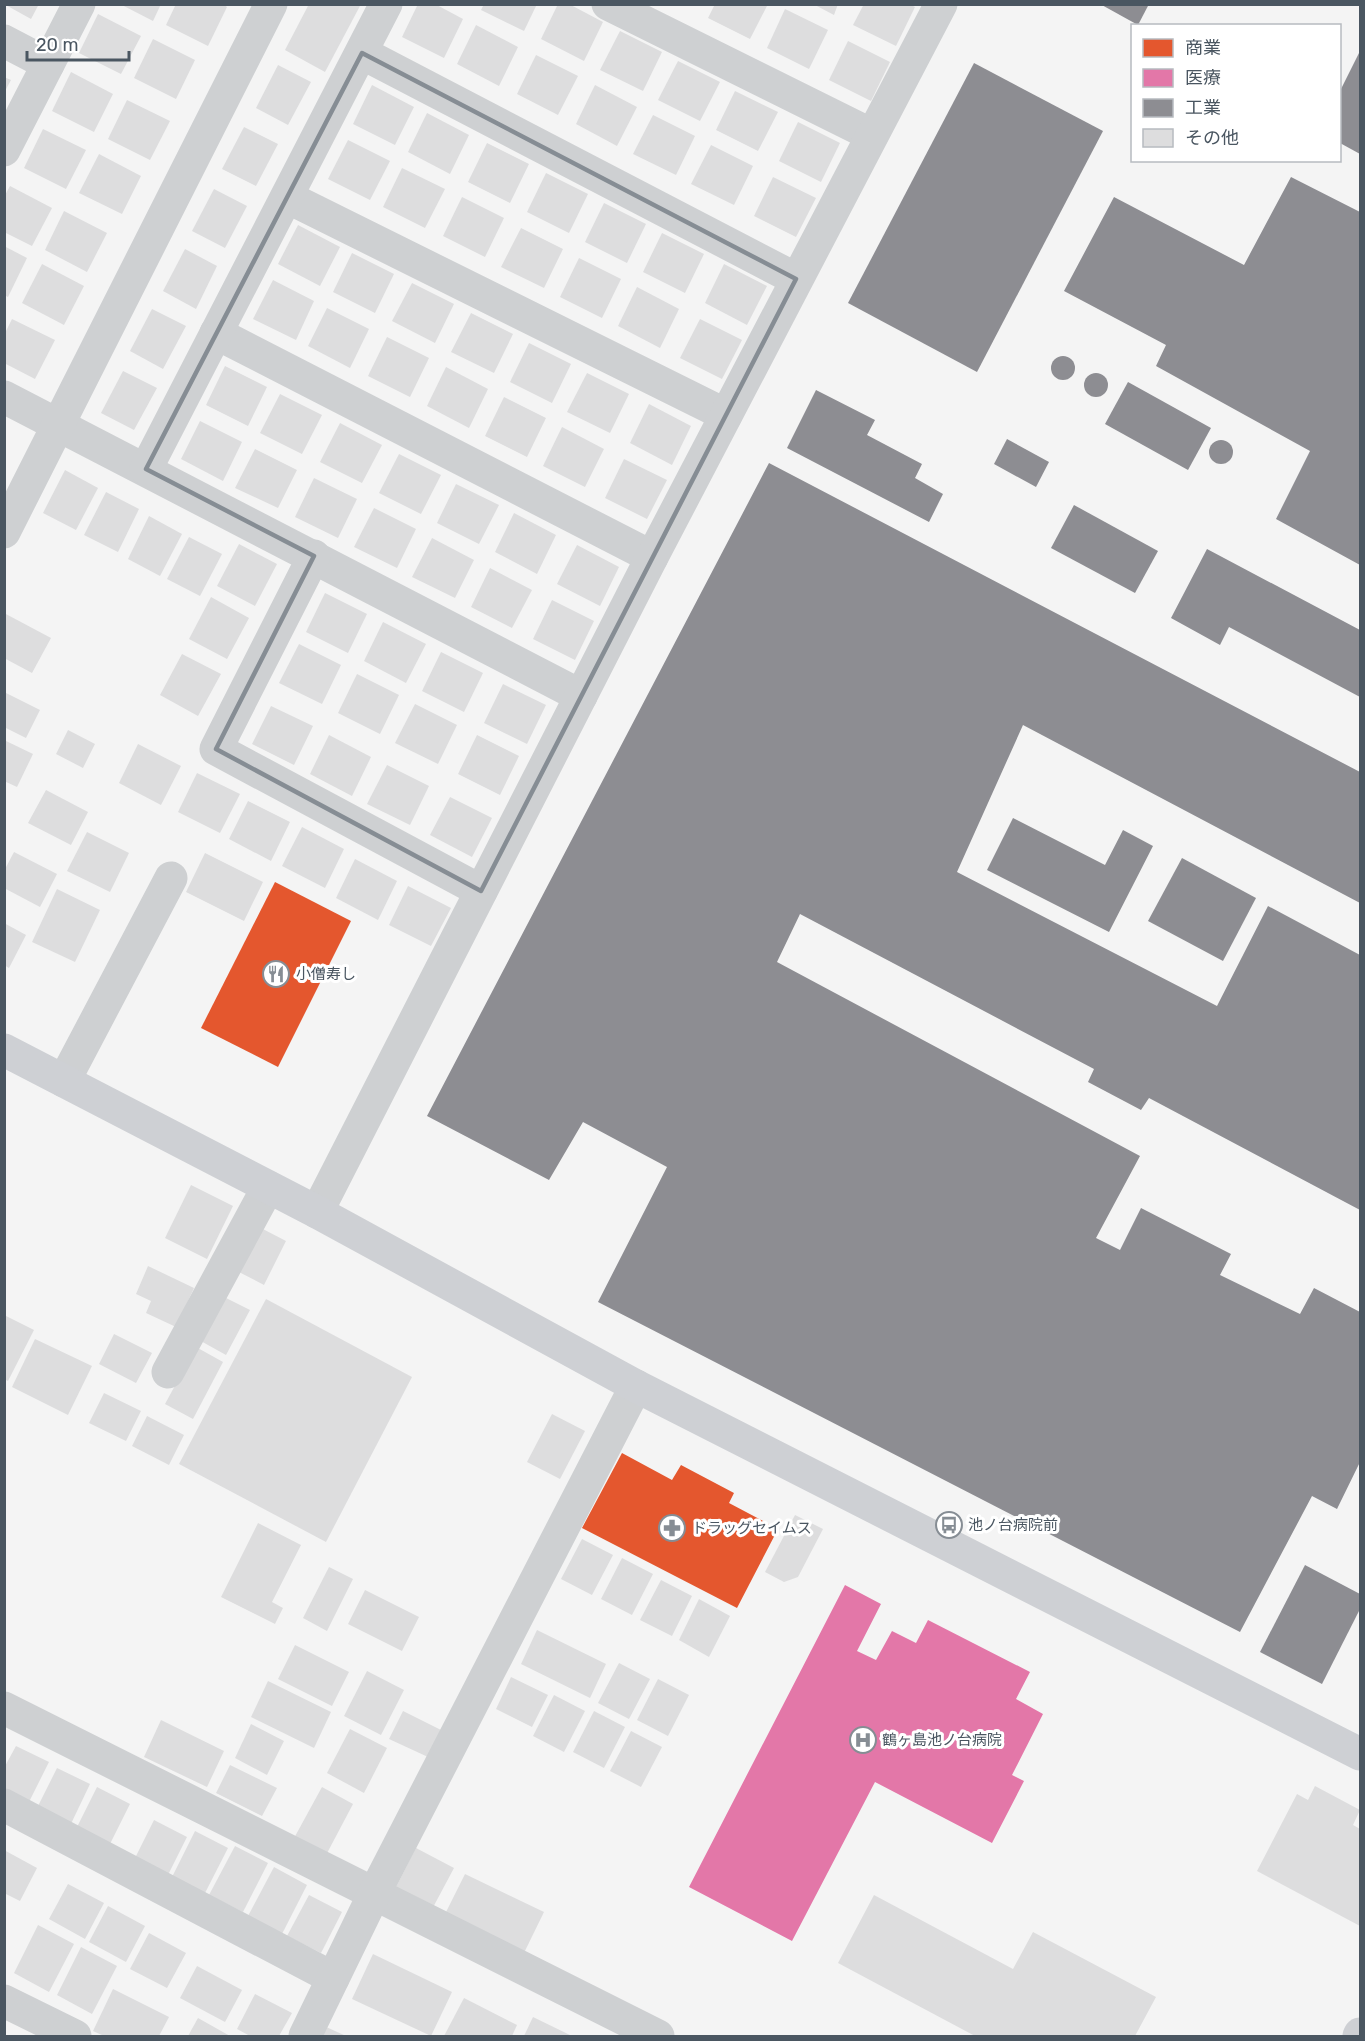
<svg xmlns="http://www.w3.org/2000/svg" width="1365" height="2041" font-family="Rubik,'Noto Sans JP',sans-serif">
<rect width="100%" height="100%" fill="#f4f4f4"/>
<g fill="#e4572e">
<polygon points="275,882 351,921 278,1067 201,1028"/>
<polygon points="622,1453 672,1480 681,1465 734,1493 729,1503 778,1529 737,1608 582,1528"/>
</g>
<polygon fill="#e377a8" points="845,1585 881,1604 857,1651 876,1660 892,1631 916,1643 928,1620 1030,1672 1016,1699 1043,1714 1012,1775 1024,1781 992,1843 875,1782 792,1941 689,1887"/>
<g fill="#8d8d92">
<polygon points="1100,4 1149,4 1138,25"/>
<polygon points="1360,51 1360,154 1340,143 1340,91"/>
<polygon points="974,63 1103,131 977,372 848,303"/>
<polygon points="1291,177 1360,212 1360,565 1276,519 1310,451 1156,366 1166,345 1064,291 1114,197 1244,265"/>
<circle cx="1063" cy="368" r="12"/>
<circle cx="1096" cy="385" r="12"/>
<polygon points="1128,382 1211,428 1188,470 1105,424"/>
<polygon points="816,390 875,420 867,435 922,464 915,478 943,494 929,522 787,448"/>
<polygon points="1007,439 1049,462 1036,487 994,464"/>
<circle cx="1221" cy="452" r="12"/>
<polygon points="769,463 1360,772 1360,903 1023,725 957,872 1217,1006 1268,906 1360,955 1360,1210 1149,1098 1141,1110 1088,1082 1094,1069 800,914 777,962 1140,1156 1096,1238 1120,1250 1141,1208 1231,1254 1220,1275 1300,1314 1314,1288 1360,1312 1360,1462 1337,1509 1312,1496 1240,1632 598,1302 667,1167 583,1122 549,1180 427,1116"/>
<polygon points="1074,505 1158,551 1135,593 1051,548"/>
<polygon points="1207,549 1360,630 1360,697 1229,627 1220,645 1171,618"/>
<polygon points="1013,818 1105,865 1123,830 1153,846 1109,932 987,870"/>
<polygon points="1182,858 1256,898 1223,961 1148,921"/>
<polygon points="1305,1565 1360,1594 1360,1609 1322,1684 1260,1652"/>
</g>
<g fill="#ddddde">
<polygon points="4,4 39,4 31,19"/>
<polygon points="120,4 161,4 153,21"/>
<polygon points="176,4 223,4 227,7 208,46 166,25"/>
<polygon points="309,4 361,4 325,72 285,50"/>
<polygon points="418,4 435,4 463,19 444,58 402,37"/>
<polygon points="484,4 537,4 524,31 481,10"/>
<polygon points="558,4 569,4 603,22 584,61 541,39"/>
<polygon points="715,4 768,4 750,39 708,18"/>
<polygon points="813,4 838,4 834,15"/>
<polygon points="864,4 909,4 915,7 896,46 853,25"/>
<polygon points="785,9 828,30 809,69 767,48"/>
<polygon points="98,14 141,36 121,74 79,53"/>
<polygon points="476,25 518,47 499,86 457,64"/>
<polygon points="620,31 662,52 643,91 600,70"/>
<polygon points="153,39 195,60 176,99 134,78"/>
<polygon points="848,41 890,62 871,101 829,80"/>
<polygon points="536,55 578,76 558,115 517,94"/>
<polygon points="678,61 720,82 700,121 658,100"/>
<polygon points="278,65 311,82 288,125 256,108"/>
<polygon points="71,72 113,94 94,132 52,111"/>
<polygon points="4,77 11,80 4,93"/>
<polygon points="372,85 414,107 395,145 353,124"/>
<polygon points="595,85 637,107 617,146 576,124"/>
<polygon points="735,91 778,112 758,151 716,130"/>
<polygon points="127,100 170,121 150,160 108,139"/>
<polygon points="427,113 469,135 450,174 408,152"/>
<polygon points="653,115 695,136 676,175 633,154"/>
<polygon points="798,122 840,143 821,182 779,161"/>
<polygon points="244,127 278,144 256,186 222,169"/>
<polygon points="43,129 86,150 66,189 24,168"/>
<polygon points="348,140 390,161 370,200 328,179"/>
<polygon points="487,143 529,164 510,203 468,182"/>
<polygon points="711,145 753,166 734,205 691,184"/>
<polygon points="99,154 141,176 122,214 79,193"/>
<polygon points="402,168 445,189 425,228 383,207"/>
<polygon points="546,173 588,194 569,233 527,212"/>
<polygon points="773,177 816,198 796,237 754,216"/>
<polygon points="10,186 52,208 32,246 4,232 4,197"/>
<polygon points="214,189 247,206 225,248 192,231"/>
<polygon points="462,197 504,218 485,257 443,236"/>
<polygon points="604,203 646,224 627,263 585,242"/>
<polygon points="64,211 107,233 87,272 45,250"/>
<polygon points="298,225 340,247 320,286 278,264"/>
<polygon points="521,228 563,249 544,288 501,267"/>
<polygon points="662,233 704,254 685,293 643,272"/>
<polygon points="4,246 27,258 8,297 4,295"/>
<polygon points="185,249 217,266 196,309 163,291"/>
<polygon points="352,253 394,274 375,313 333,292"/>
<polygon points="579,258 621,279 602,318 560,297"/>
<polygon points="42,264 84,286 64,325 22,303"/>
<polygon points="724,264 767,286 747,325 705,303"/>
<polygon points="273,280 314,301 296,340 253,319"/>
<polygon points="412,283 454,304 435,343 392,321"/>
<polygon points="637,287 679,309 660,348 618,326"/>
<polygon points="327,308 369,329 350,368 308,346"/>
<polygon points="152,309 186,326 163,369 130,351"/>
<polygon points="471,313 513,334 494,373 451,352"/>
<polygon points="12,319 55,340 35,379 4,363 4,335"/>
<polygon points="700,319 742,340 722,379 680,358"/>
<polygon points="387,337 429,358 410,397 368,376"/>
<polygon points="529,343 571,364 552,403 510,382"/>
<polygon points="225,366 267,387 248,426 206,405"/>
<polygon points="446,367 488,389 469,428 427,406"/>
<polygon points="123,371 157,388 134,430 101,413"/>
<polygon points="587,373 629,394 610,433 567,412"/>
<polygon points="280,394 322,415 302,454 260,433"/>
<polygon points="504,397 546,418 527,457 485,436"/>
<polygon points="649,404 691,426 672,465 630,443"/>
<polygon points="200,421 242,442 223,481 181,459"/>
<polygon points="340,423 382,445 362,483 320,462"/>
<polygon points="562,427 604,449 585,487 543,466"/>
<polygon points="255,449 297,470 278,508 235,488"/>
<polygon points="399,454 441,475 421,514 379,493"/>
<polygon points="624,459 667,480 647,519 605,498"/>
<polygon points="65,470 98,488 76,530 43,513"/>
<polygon points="314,478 357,499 338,538 295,517"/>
<polygon points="456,484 499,505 479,544 437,523"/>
<polygon points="106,492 139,509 118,552 84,535"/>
<polygon points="374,508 416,529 397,568 354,547"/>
<polygon points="514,513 556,535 537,574 495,552"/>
<polygon points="149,516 182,534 160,576 128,559"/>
<polygon points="189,537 222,554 200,596 167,579"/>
<polygon points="432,538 474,560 455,598 412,577"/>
<polygon points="239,544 277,564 255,606 217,586"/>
<polygon points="577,545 619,567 600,606 557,584"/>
<polygon points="490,568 532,590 512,628 471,607"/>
<polygon points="325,593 367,614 348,653 306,632"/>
<polygon points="211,597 249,618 227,659 189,639"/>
<polygon points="552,600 594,621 575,660 533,639"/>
<polygon points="4,613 51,638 32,673 4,658"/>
<polygon points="383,622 426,644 406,683 364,661"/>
<polygon points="299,644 341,665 322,704 279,683"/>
<polygon points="441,652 483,673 464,712 422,691"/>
<polygon points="182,654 221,674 198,716 160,695"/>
<polygon points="357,674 399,695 380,734 338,713"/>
<polygon points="503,684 546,705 527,744 484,723"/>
<polygon points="4,692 40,710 26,738 4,727"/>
<polygon points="415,704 457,725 438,764 395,743"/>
<polygon points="271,706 313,726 294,765 252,744"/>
<polygon points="68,730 95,744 83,768 56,754"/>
<polygon points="329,735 371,757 352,796 310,774"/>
<polygon points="477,735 519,756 500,795 458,774"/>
<polygon points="4,740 33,754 17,787 4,781"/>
<polygon points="138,744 181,766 161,805 119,783"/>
<polygon points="387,765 429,786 410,825 367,804"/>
<polygon points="197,773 240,794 220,833 178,812"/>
<polygon points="46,790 88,812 71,845 28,823"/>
<polygon points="450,797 492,818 472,857 430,835"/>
<polygon points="248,801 290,822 271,861 229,839"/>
<polygon points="302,827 344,849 325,888 282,866"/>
<polygon points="87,832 129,853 110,892 67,871"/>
<polygon points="14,852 57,874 40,907 4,888 4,871"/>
<polygon points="205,853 263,882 244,921 186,892"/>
<polygon points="355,859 397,881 378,920 336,898"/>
<polygon points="408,886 451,908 431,946 389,925"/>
<polygon points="57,889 100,910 75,962 32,942"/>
<polygon points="4,923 26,935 9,968 4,965"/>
<polygon points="191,1185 233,1206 207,1259 165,1238"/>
<polygon points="259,1227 286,1241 264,1285 237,1271"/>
<polygon points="148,1266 194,1288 176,1327 146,1313 151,1301 136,1294"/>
<polygon points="222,1296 250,1310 226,1355 199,1340"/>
<polygon points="266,1299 412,1377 326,1542 179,1464"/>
<polygon points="4,1315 34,1330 8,1381 4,1379"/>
<polygon points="114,1334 152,1353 136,1383 99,1364"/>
<polygon points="35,1339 92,1366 68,1415 12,1387"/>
<polygon points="196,1347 223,1362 193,1419 165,1404"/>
<polygon points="104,1393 141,1411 126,1441 89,1423"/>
<polygon points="552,1414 585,1431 560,1479 527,1462"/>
<polygon points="147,1416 184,1435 169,1465 132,1446"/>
<polygon points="795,1515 823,1529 798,1577 784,1582 765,1572"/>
<polygon points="258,1523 301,1545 272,1602 283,1608 275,1624 221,1597"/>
<polygon points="582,1539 613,1555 592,1595 561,1579"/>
<polygon points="622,1558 653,1574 632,1615 601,1599"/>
<polygon points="329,1567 353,1579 327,1631 303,1618"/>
<polygon points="661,1580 692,1596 672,1636 640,1620"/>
<polygon points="365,1590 419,1617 402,1651 348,1624"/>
<polygon points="699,1599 730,1616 709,1657 679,1640"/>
<polygon points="537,1630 606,1664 590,1698 521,1664"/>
<polygon points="295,1645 349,1672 332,1706 278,1679"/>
<polygon points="619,1663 650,1679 629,1719 598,1703"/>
<polygon points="367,1671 404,1690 381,1735 344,1716"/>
<polygon points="511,1677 548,1695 532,1727 496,1709"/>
<polygon points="658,1679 689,1695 668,1736 637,1720"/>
<polygon points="268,1681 331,1712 314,1748 251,1717"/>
<polygon points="554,1695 585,1711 564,1752 533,1736"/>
<polygon points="403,1711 441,1730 428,1757 389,1739"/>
<polygon points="594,1711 625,1727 604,1768 573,1752"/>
<polygon points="161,1720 224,1751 207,1787 144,1757"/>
<polygon points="251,1724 284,1741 267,1775 235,1758"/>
<polygon points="350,1729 387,1748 364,1793 327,1773"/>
<polygon points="631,1731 662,1747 641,1787 610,1771"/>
<polygon points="16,1746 49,1762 26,1808 4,1797 4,1768"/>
<polygon points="230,1765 277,1788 262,1816 216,1793"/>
<polygon points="57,1768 90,1784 68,1830 34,1814"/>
<polygon points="1315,1786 1360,1810 1353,1825 1360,1829 1360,1926 1257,1871 1297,1794 1308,1800"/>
<polygon points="97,1787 130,1804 107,1850 74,1833"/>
<polygon points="322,1787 353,1804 325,1857 293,1840"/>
<polygon points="154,1820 187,1837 164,1883 131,1866"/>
<polygon points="195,1831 228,1848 205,1893 172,1877"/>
<polygon points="235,1846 268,1863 243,1912 209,1895"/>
<polygon points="416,1848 454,1868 430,1913 393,1893"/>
<polygon points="4,1850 37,1868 20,1901 4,1893"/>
<polygon points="274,1867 307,1885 282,1934 248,1916"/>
<polygon points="465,1874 544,1912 522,1957 443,1918"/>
<polygon points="68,1884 104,1903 85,1939 49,1919"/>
<polygon points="309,1895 342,1912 321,1953 287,1936"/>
<polygon points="874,1895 1013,1969 1033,1932 1156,1997 1135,2036 975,2036 838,1963"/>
<polygon points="108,1906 145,1926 126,1962 89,1942"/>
<polygon points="38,1925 74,1944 49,1992 14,1973"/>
<polygon points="149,1933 186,1953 167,1988 130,1969"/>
<polygon points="81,1947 117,1966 92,2014 57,1995"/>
<polygon points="373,1954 452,1992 431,2036 352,1999"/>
<polygon points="197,1966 242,1990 225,2022 180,1998"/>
<polygon points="113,1989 169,2017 159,2036 104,2036 93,2031"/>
<polygon points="255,1994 292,2013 279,2036 250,2036 237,2029"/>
<polygon points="464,1998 517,2025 512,2036 444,2036"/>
<polygon points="533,2017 572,2036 524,2036"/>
<polygon points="198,2018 230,2036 188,2036"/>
<polygon points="324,2026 346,2036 319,2036"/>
</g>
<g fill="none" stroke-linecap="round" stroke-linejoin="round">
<g stroke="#ced0d2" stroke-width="33">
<polyline points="608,4 872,135"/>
<polyline points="4,41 48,64"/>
<polyline points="362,53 796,279"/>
<polyline points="4,150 79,4"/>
<polyline points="287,197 726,415"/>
<polyline points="216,333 652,557"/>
<polyline points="4,397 581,696"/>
<polyline points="146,469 386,4"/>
<polyline points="4,532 271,4"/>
<polyline points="314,556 216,749 481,891"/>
<polyline points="64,1081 171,878"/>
<polyline points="317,1212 652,557 941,4"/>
<polyline points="168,1372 268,1187"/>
<polyline points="4,1708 658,2036"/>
<polyline points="4,1805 333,1978"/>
<polyline points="4,2001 75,2036"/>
<polyline points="305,2036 374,1894 636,1386"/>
</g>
<g stroke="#ced0d4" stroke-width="33">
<polyline points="4,1050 317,1212 636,1386 1360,1754"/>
<polyline points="1359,2036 1360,2034"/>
</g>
</g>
<path fill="none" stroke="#868d94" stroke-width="4.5" stroke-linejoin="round" d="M 362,53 L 796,279 L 481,891 L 216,749 L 314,556 L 146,469 Z"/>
<defs>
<symbol id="restaurant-ring" viewBox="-11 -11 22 22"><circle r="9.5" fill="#fff" stroke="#868d94" stroke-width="1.5"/><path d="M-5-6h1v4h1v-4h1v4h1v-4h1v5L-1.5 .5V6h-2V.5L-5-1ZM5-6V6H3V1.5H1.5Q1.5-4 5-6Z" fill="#868d94"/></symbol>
<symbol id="bus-ring" viewBox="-11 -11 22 22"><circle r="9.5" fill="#fff" stroke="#868d94" stroke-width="1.5"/><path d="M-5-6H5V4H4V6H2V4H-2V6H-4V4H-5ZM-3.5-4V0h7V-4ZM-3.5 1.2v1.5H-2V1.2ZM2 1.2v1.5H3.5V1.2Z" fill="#868d94"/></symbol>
<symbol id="pharmacy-ring" viewBox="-11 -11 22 22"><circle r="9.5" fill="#fff" stroke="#868d94" stroke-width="1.5"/><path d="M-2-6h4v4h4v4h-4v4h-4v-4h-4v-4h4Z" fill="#868d94"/></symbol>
<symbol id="hospital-ring" viewBox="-11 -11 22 22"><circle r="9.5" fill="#fff" stroke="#868d94" stroke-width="1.5"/><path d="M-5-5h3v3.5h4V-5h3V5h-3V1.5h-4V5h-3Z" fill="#868d94"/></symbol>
</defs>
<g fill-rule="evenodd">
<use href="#restaurant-ring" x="261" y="959" width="30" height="30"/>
<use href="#bus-ring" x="934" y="1510" width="30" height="30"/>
<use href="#pharmacy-ring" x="657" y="1513" width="30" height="30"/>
<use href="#hospital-ring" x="848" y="1725" width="30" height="30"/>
</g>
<g text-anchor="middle" stroke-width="6" stroke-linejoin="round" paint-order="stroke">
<g font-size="15" fill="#4a5661" stroke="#fff" text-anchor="start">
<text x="296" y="979">小僧寿し</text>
<text x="968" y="1530">池ノ台病院前</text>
<text x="692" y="1533">ドラッグセイムス</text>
<text x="882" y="1745">鶴ヶ島池ノ台病院</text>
</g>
</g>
<rect width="1365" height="2041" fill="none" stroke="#4a5661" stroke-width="12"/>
<rect x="1131" y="24" width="210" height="138" fill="#ffffff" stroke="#b7bbc0" stroke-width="1.5"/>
<rect x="1143" y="39" width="30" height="18" fill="#e4572e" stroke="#b7bbc0" stroke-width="1.5"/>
<text x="1185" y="54" font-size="18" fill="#4a5661">商業</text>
<rect x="1143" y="69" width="30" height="18" fill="#e377a8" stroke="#b7bbc0" stroke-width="1.5"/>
<text x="1185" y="84" font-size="18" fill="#4a5661">医療</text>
<rect x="1143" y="99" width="30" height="18" fill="#8d8d92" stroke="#b7bbc0" stroke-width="1.5"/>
<text x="1185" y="114" font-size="18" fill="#4a5661">工業</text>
<rect x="1143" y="129" width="30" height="18" fill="#ddddde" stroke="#b7bbc0" stroke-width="1.5"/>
<text x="1185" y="144" font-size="18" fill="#4a5661">その他</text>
<path d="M27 51v9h102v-9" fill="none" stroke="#4a5661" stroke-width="3"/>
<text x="36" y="51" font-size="18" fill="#4a5661" stroke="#ffffff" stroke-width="4.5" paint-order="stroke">20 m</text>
</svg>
